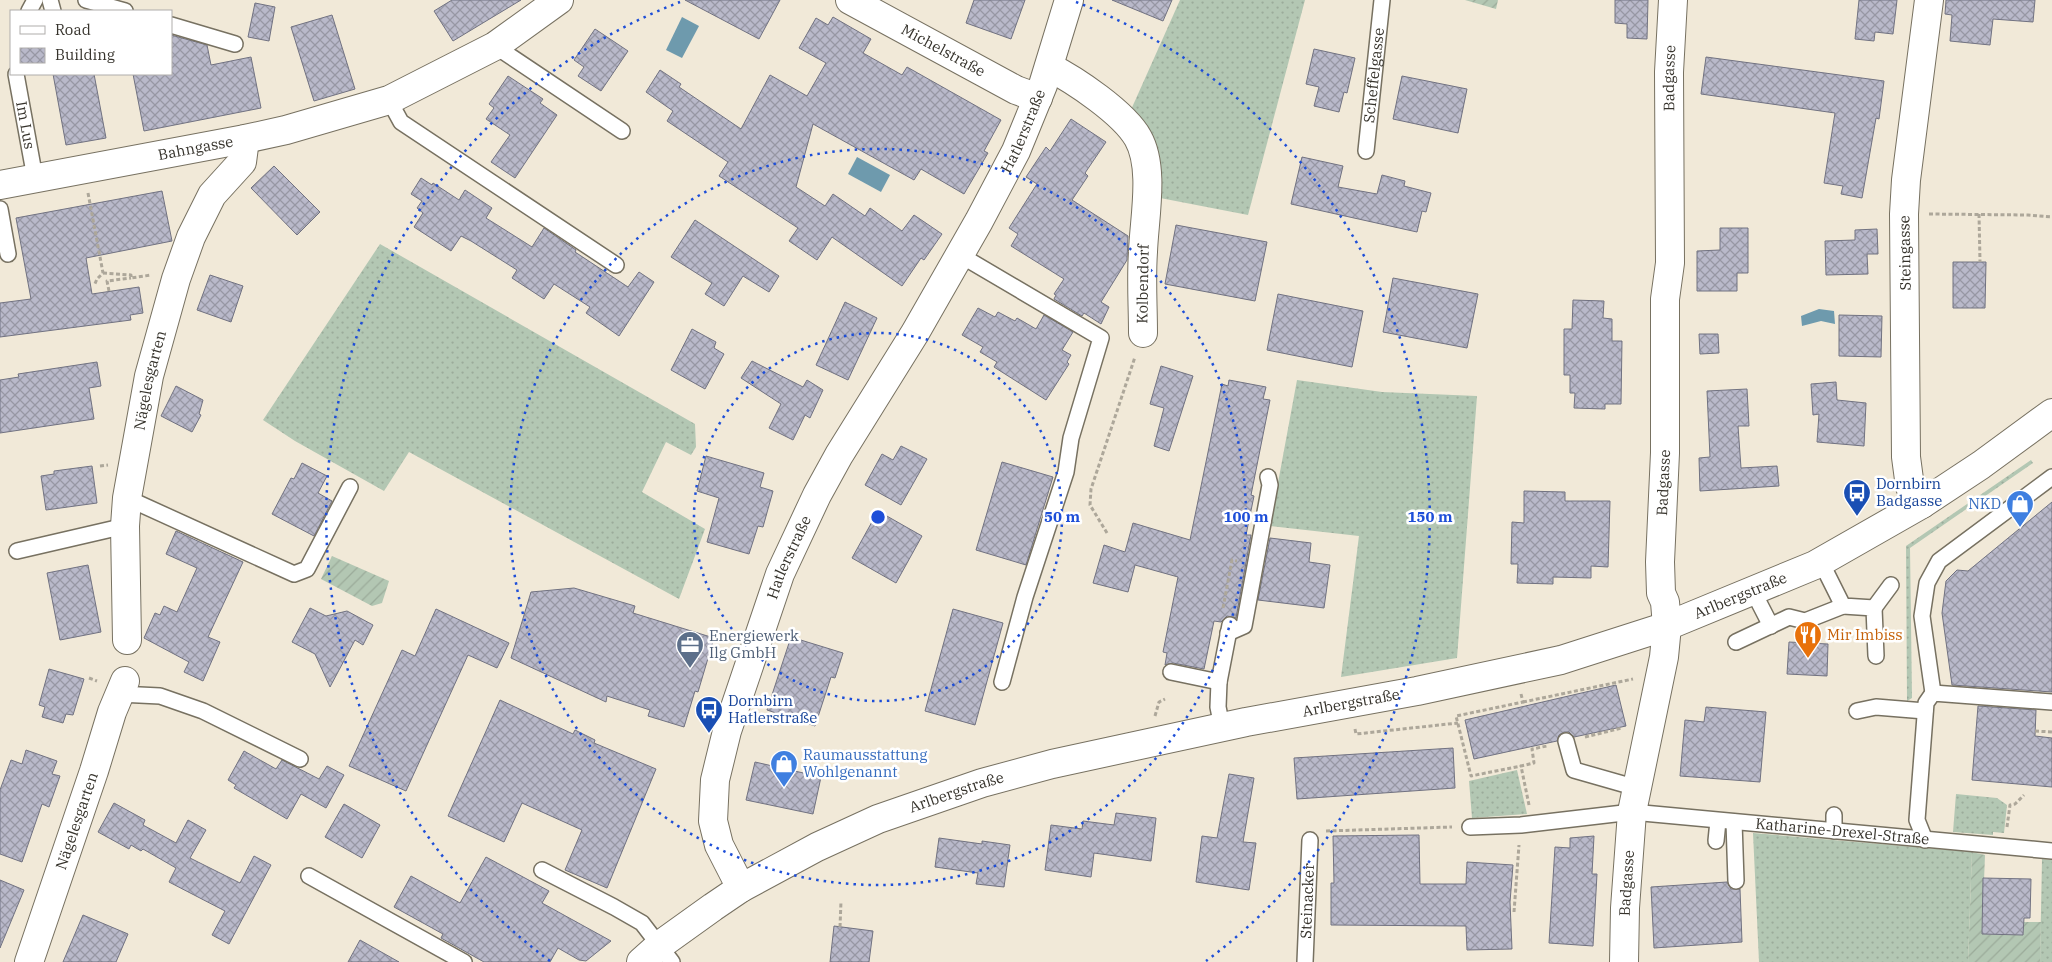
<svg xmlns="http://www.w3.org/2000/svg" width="2052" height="962" font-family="'IBM Plex Serif',serif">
<defs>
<pattern id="grass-dots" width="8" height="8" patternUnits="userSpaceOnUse" patternTransform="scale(1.25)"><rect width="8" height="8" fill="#b3c7b3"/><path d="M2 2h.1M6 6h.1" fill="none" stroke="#9bab9a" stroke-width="1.8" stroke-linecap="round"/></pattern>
<pattern id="garden-furrows" width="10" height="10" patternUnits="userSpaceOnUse" patternTransform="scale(1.25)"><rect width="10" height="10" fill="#b3c7b3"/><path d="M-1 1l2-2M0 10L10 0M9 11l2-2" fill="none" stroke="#9bab9a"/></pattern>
<pattern id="building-cross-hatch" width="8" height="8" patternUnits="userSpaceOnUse" patternTransform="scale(1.25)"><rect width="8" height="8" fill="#b9b9ca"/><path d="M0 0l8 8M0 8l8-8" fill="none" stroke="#9797a4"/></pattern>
</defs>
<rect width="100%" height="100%" fill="#f1e9d8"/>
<g fill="url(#grass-dots)">
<polygon points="1180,0 1305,0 1248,215 1155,197 1130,112"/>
<polygon points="380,244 695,424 696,447 691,455 666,442 642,492 705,529 679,599 409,452 384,491 295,441 263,420"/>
<polygon points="1297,380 1382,392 1477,396 1457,658 1341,677 1359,536 1270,526"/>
<polygon points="2031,460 2033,463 1910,548 1912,698 1907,701 1906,546"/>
<polygon points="1517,770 1527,814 1472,818 1469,781"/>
<polygon points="1956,794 1997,798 2007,805 2004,833 1993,832 1993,835 1953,832"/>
<polygon points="1753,833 1972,852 1968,962 1759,962"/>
<polygon points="2042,859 2052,860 2052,962 2040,962"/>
</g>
<g fill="url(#garden-furrows)">
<polygon points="1465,0 1498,0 1496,9"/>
<polygon points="332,556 389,581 382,603 372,606 321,579"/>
<polygon points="1972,852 1985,855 1982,934 2023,935 2024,922 2041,922 2040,962 1968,962"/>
</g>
<g fill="#6e9aad">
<polygon points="682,17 699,26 682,58 666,50"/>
<polygon points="857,157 890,175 881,192 848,174"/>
<polygon points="1819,309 1834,311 1835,324 1821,321 1802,326 1801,316"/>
</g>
<g fill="url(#building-cross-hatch)" stroke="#717281">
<polygon points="452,0 521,0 453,41 434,11"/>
<polygon points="685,0 780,0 759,39"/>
<polygon points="974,0 1025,0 1011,39 966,23"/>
<polygon points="1112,0 1172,0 1163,21"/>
<polygon points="1615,0 1648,0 1647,39 1627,38 1627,24 1615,23"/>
<polygon points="1859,0 1897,0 1893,34 1875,32 1874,41 1855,39"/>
<polygon points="1946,0 2035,0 2033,22 1993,19 1990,45 1950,41 1952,15 1945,14"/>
<polygon points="255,3 275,7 269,41 248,37"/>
<polygon points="332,15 355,89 314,101 291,27"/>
<polygon points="833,17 871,39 863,53 902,75 907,67 1001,120 984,151 988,153 964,194 921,169 914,180 813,124 796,187 825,206 833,194 865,216 870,208 902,231 914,215 942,234 924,260 921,258 902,286 832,237 817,260 789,241 798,228 719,176 728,162 667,121 673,111 646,92 660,70 681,84 679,87 741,129 770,75 807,96 826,63 799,48 816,18 828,25"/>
<polygon points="595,29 628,51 601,91 578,76 584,67 574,60"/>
<polygon points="171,35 207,45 211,65 251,57 261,108 144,131 133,74 171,74"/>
<polygon points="1314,49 1355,58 1347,93 1344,92 1339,112 1314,106 1319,87 1306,84"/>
<polygon points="1706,57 1884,81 1879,119 1876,118 1862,198 1841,194 1843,186 1824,183 1835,113 1701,94"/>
<polygon points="53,74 94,74 106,138 66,145"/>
<polygon points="508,76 543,99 540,103 557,115 515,178 491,162 510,135 486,119 494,108 489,104"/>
<polygon points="1402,76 1467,89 1458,133 1393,119"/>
<polygon points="1071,119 1106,142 1085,173 1088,176 1072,200 1128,236 1127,260 1101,302 1109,307 1101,324 1084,313 1082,316 1054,299 1056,295 1054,294 1064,279 1011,246 1018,234 1009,228 1037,184 1026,177 1046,147 1050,151"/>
<polygon points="1302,157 1343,166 1338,187 1377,194 1382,175 1405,181 1404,186 1431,193 1426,212 1422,211 1417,232 1291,204"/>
<polygon points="274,166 320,212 297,235 251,188"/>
<polygon points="421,178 432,185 433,183 459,200 465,190 492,208 486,218 532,247 544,228 576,250 575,252 628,287 639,272 654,282 619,336 586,313 590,307 554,284 544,299 512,278 517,270 471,241 461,236 451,251 414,227 423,213 417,208 422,201 411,194"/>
<polygon points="162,191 172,241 86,258 92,294 139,287 143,313 130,315 131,320 0,337 0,303 31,299 16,218"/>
<polygon points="695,220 779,276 769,292 743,276 724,306 705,294 712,283 671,257"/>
<polygon points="1176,225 1267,242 1255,301 1165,284"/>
<polygon points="1720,228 1748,228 1748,273 1737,273 1737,291 1697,291 1697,251 1720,250"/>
<polygon points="1877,229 1878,254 1867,254 1868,274 1826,275 1825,241 1855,240 1855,230"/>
<polygon points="1953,262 1986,262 1985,308 1953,308"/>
<polygon points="210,275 243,286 231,322 197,310"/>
<polygon points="1393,278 1478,294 1467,348 1383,332"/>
<polygon points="1278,294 1363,311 1352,367 1267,350"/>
<polygon points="1573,300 1604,301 1603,318 1612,319 1612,341 1622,341 1621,404 1605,404 1605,409 1574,408 1575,393 1570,393 1570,375 1564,375 1564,329 1572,329"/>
<polygon points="845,302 877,318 848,380 816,365"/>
<polygon points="978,308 995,317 998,312 1015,321 1017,318 1036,329 1044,315 1073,332 1062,350 1071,355 1067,362 1069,364 1046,400 994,367 997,362 980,352 983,347 962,335"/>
<polygon points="1839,315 1882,316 1881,357 1839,356"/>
<polygon points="692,329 716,342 714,348 724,354 705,389 671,370"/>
<polygon points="1699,334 1718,334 1719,353 1700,354"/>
<polygon points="752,361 803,387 807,380 823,390 810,418 805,415 793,440 769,428 781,404 741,378"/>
<polygon points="97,362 101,386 89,388 94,419 0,433 0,380 19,377 18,374"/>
<polygon points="1161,366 1193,376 1169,451 1154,446 1164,408 1150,404"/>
<polygon points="1229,380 1266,387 1263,399 1270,400 1251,495 1254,496 1246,535 1251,535 1236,618 1227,616 1221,622 1214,621 1204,669 1173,663 1165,665 1167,653 1163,652 1178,577 1135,565 1128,592 1093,583 1104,545 1125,552 1133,523 1190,540 1222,384 1228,386"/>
<polygon points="1836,382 1837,400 1866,403 1864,446 1817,442 1819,414 1813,415 1811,384"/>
<polygon points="176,386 203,400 199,414 201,415 192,432 161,416"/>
<polygon points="1747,389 1749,426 1738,426 1741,468 1777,466 1779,486 1700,491 1699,458 1710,457 1707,391"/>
<polygon points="901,446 927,459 901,505 865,485 882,454 893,460"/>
<polygon points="706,456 764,473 760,487 773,491 763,527 758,526 749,554 707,542 719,498 697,491"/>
<polygon points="1002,462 1053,477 1026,565 976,550"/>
<polygon points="302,463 327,476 318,493 332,501 314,536 272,514 291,478 294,479"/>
<polygon points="92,466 97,503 46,510 41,476 54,474 54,471"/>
<polygon points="1524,491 1565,492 1565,501 1610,501 1608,567 1591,566 1591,578 1553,577 1553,584 1517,583 1518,564 1511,564 1512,522 1524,523"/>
<polygon points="2052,502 2052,692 1952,685 1942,613 1946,581 1957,570 1968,571"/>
<polygon points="878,511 922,536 896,583 852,558"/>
<polygon points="176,531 243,562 208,637 220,642 203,681 184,672 189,662 144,638 155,613 160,615 164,606 177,612 197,568 166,554"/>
<polygon points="1270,538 1311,543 1309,562 1330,565 1324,608 1258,600"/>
<polygon points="88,565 101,632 60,640 47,573"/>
<polygon points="574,588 635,606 633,613 714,638 698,692 695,691 684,727 648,716 650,710 607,696 606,702 511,658 531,592"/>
<polygon points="310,608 326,616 347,611 373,625 363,645 355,640 330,687 315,654 292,642"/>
<polygon points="436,609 509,643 497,668 468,655 406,791 349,766 402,650 415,656"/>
<polygon points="953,609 1003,623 975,725 925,711"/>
<polygon points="791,637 843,653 835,678 831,677 815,726 767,710"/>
<polygon points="1789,642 1828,644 1827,676 1787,674"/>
<polygon points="49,669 84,679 73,715 66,714 63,723 42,717 45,707 39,705"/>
<polygon points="1616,685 1626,726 1574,737 1569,732 1564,732 1559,735 1557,741 1474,759 1465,720"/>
<polygon points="500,700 573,734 575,730 595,740 594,743 656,769 607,888 565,870 582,830 522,803 504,842 448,816"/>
<polygon points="1978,706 2036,710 2035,736 2052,738 2052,787 1972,780"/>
<polygon points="1706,707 1766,712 1760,782 1680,776 1685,720 1704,722"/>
<polygon points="1453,748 1455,788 1297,799 1294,758"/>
<polygon points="26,750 57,761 52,774 60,776 49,807 42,804 22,862 0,854 0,790 11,760 22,764"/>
<polygon points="244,751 276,769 282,760 319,779 327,766 344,775 326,808 301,794 287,819 234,788 236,785 228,780"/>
<polygon points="755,762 821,777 813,814 746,800"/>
<polygon points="1229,774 1254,778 1243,842 1256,843 1249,890 1196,882 1202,836 1217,838"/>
<polygon points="114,803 145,820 143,825 176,843 188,820 206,830 190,858 240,883 254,856 271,865 229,944 212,935 225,911 169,882 176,868 143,849 141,851 131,845 129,849 98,832"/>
<polygon points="344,804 380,825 362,858 325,837"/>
<polygon points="1116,813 1156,818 1151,861 1094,853 1091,877 1045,870 1051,825 1082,829 1083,821 1114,825"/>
<polygon points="1419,835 1420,884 1466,884 1467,862 1513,865 1510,902 1512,949 1467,950 1466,926 1331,925 1331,883 1334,883 1333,836"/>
<polygon points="1594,836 1592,874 1597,874 1593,946 1549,943 1555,847 1570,848 1570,838"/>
<polygon points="939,838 982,844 982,841 1010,845 1004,887 976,884 978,873 935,867"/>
<polygon points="486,857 549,891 542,903 611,941 586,961 579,960 558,948 550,962 484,962 441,938 443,934 394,907 411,876 460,903"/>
<polygon points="1983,878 2031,879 2030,918 2024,918 2023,935 1982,934"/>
<polygon points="0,880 24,890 0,948"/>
<polygon points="1727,882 1731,889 1740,889 1742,942 1654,948 1651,887"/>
<polygon points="83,915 128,934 116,962 63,962"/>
<polygon points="834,926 873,931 869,962 830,962"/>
<polygon points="360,940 399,962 348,962"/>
</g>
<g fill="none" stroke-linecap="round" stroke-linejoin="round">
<defs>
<g id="lane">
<polyline points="50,0 53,11"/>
<polyline points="86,0 125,11"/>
<polyline points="29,11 35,0"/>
<polyline points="171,25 235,44"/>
<polyline points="495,46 622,131"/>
<path id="s1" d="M 16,74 L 35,178"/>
<polyline points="389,100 401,122 616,265"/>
<path id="s2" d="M 1366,151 L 1382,0"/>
<polyline points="0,209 8,254"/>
<polyline points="960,255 1101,338 1071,438 1066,472 1025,597 1002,682"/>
<polyline points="127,498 294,574 307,569 350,487"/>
<polyline points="17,551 125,526"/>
<polyline points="1821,562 1843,606 1874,608 1876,656"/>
<polyline points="1753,591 1771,626"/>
<polyline points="1874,608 1891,585"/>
<polyline points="1228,633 1244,626 1270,485 1268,477"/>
<polyline points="1736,642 1789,617 1805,621 1843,606"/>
<polyline points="1171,672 1219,682 1218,707 1222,727"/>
<polyline points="1219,682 1230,625"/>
<polyline points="1933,693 1922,616 1927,583 1939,561 2052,477"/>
<polyline points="119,694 160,696 203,711 300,759"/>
<polyline points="1857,711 1876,707 1925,711"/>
<polyline points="1566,741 1574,770 1637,788"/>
<polyline points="1734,822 1736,881"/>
<path id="s3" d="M 1470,827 L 1521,825 L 1632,812 L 2052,851"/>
<polyline points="1834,831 1834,815"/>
<polyline points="1925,840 1917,820 1926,703 1933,693 2052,702"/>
<polyline points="1716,841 1718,821"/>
<polyline points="542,870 614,907 642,923 672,962"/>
<polyline points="309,876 464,962"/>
<path id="s4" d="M 1305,962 L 1310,840"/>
</g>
<g id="street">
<path id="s5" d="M 850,0 L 1016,90 L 1038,98"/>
<path d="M 1049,67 C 1075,80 1124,113 1138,138 C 1155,168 1144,219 1143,252 C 1141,279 1143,306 1143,333"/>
<path id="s6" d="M 0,185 L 245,139 L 286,130 L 389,100 L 495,46 L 559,0"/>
<polyline points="1922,504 1910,487 1906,457 1904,214 1906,180 1929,0"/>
<path id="s7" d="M 127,640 L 125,526 L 127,498 L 149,376 L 176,279 L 191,237 L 212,195 L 242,162 L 245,139"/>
<path id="s8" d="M 29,962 L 94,771 L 112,712 L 125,681"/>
<path id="s9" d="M 1624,962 L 1625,908 L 1632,812 L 1664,657 L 1667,626 L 1665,602 L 1661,593 L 1660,562 L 1665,453 L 1665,299 L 1670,263 L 1669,72 L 1673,0"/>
</g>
<g id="secondary">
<path id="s10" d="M 741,888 L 719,845 L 713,821 L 715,780 L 727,731 L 780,574 L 817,495 L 839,455 L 915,333 L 979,221 L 1016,151 L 1043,85 L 1069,0"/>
</g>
<g id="primary">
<path id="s11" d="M 641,962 L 660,945 L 713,907 L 741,888 L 817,847 L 878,819 L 982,783 L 1052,764 L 1246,722 L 1417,691 L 1561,660 L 1667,626 L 1815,565 L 1922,504 L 1981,465 L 2052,413"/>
</g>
</defs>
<use href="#lane" stroke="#777161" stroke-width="18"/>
<use href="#street" stroke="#777161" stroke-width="30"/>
<use href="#secondary" stroke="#777161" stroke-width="30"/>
<use href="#primary" stroke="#777161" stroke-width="30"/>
<g stroke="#ada79a" stroke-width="3" stroke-dasharray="4 2.5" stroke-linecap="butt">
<polyline points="88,193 103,273 97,279 94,286"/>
<polyline points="1929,214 2028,215 2052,217"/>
<polyline points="1979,214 1980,262"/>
<polyline points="103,273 131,275 131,278 151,275"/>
<polyline points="109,291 107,281 131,278"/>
<polyline points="100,466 108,465"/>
<polyline points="1107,533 1090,505 1091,489 1135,357"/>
<polyline points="1223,608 1232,560 1237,561"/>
<polyline points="89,678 97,681"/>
<polyline points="1521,694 1523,702 1456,716 1471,776 1521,766"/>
<polyline points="1523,702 1633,679"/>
<polyline points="1155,716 1159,702 1165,699"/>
<polyline points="1355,729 1356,734 1458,723"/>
<polyline points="2035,731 2052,732"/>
<polyline points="1585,737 1622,728"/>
<polyline points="1529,805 1521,766 1534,763 1532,749 1547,746"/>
<polyline points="2007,827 2010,805 2015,804 2024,795"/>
<polyline points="1326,831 1452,827"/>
<polyline points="1514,912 1519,845"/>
<polyline points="840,927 841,901"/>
</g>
<use href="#lane" stroke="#fff" stroke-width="15"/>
<use href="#street" stroke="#fff" stroke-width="28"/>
<use href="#secondary" stroke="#fff" stroke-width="28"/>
<use href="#primary" stroke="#fff" stroke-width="28"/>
</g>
<g fill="none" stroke="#1d4ed8" stroke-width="2.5" stroke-dasharray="2.5 5">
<circle cx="878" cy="517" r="184"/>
<circle cx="878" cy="517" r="368"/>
<path d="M550 961A552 552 0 0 1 680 2M1076 2A552 552 0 0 1 1206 961"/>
</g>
<defs>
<symbol id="bus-pin" viewBox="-11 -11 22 30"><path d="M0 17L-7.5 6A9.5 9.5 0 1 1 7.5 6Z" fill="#1a4fb4" stroke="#fff"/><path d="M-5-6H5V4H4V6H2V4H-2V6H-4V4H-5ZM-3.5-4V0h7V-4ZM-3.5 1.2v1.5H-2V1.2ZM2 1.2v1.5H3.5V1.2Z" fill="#fff"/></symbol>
<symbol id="shop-pin" viewBox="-11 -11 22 30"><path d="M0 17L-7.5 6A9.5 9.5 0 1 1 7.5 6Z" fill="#3f7fe0" stroke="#fff"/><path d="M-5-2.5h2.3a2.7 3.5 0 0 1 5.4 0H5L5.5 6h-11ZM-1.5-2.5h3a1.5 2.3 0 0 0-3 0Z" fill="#fff"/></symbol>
<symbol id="restaurant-pin" viewBox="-11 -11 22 30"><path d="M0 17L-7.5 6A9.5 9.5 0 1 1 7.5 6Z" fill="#e8710a" stroke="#fff"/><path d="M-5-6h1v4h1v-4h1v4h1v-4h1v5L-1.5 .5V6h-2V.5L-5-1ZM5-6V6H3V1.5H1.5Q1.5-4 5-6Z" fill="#fff"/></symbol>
<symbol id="office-pin" viewBox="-11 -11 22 30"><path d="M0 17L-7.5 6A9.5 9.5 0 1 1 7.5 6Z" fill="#5c6f8a" stroke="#fff"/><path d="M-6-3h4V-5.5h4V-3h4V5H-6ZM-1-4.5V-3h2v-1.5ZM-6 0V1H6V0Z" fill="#fff"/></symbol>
</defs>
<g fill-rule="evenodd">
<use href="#bus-pin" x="1841" y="477" width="32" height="43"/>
<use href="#shop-pin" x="2004" y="488" width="32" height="43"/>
<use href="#restaurant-pin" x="1792" y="619" width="32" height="43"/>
<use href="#office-pin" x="674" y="629" width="32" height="43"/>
<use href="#bus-pin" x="693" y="694" width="32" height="43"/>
<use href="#shop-pin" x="768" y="748" width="32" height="43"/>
</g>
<g text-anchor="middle" stroke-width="5" stroke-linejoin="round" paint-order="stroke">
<g font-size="15" fill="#36332c" stroke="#fff">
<text dy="5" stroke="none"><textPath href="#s5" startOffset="106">Michelstraße</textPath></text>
<text dy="5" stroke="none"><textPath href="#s2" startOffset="76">Scheffelgasse</textPath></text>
<text dy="5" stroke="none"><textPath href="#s9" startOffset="889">Badgasse</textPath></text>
<text dy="5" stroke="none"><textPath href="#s1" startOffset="52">Im Lus</textPath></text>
<text dy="5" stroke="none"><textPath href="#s10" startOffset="836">Hatlerstraße</textPath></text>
<text dy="5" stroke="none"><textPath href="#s6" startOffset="199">Bahngasse</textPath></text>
<text transform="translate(1905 253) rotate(-91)" y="5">Steingasse</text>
<text transform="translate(1143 284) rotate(-89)" y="5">Kolbendorf</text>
<text dy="5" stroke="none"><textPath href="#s7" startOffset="262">Nägelesgarten</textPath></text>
<text dy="5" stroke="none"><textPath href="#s9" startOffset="484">Badgasse</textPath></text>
<text dy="5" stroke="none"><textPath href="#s10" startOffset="349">Hatlerstraße</textPath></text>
<text dy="5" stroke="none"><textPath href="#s11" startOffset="1171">Arlbergstraße</textPath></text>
<text dy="5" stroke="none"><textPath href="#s11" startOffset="766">Arlbergstraße</textPath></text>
<text dy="5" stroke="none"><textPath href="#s11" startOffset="361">Arlbergstraße</textPath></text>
<text dy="5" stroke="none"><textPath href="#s8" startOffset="149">Nägelesgarten</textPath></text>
<text dy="5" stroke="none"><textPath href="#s3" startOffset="374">Katharine-Drexel-Straße</textPath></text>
<text dy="5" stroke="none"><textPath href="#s9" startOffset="79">Badgasse</textPath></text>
<text dy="5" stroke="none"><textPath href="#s4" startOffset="61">Steinacker</textPath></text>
</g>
<g font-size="15" fill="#164399" stroke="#fff" text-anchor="start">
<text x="1876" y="489">Dornbirn<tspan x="1876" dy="17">Badgasse</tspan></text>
<text x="728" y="706">Dornbirn<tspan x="728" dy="17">Hatlerstraße</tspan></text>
</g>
<g font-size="15" fill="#366cbe" stroke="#fff" text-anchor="end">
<text x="2001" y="509">NKD</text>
<text x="803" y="760" text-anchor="start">Raumausstattung<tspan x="803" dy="17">Wohlgenannt</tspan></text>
</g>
<g font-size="15" fill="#c56008" stroke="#fff" text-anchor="start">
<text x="1827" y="640">Mir Imbiss</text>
</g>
<g font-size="15" fill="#4e5e75" stroke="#fff" text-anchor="start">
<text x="709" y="641">Energiewerk<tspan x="709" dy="17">Ilg GmbH</tspan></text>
</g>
</g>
<circle cx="878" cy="517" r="8" fill="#1d4ed8" stroke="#fff" stroke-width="2.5"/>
<g font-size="15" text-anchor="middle" font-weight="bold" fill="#1d4ed8" stroke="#fff" stroke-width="5" stroke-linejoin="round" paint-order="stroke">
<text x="1062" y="522">50 m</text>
<text x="1246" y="522">100 m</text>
<text x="1430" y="522">150 m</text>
</g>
<rect x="10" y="10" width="162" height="65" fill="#ffffff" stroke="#afadab"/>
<rect x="20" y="26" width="25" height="8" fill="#ffffff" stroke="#afadab"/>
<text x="55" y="35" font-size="15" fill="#36332c">Road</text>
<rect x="20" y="48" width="25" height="15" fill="url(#building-cross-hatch)" stroke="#afadab"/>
<text x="55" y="60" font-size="15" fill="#36332c">Building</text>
</svg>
